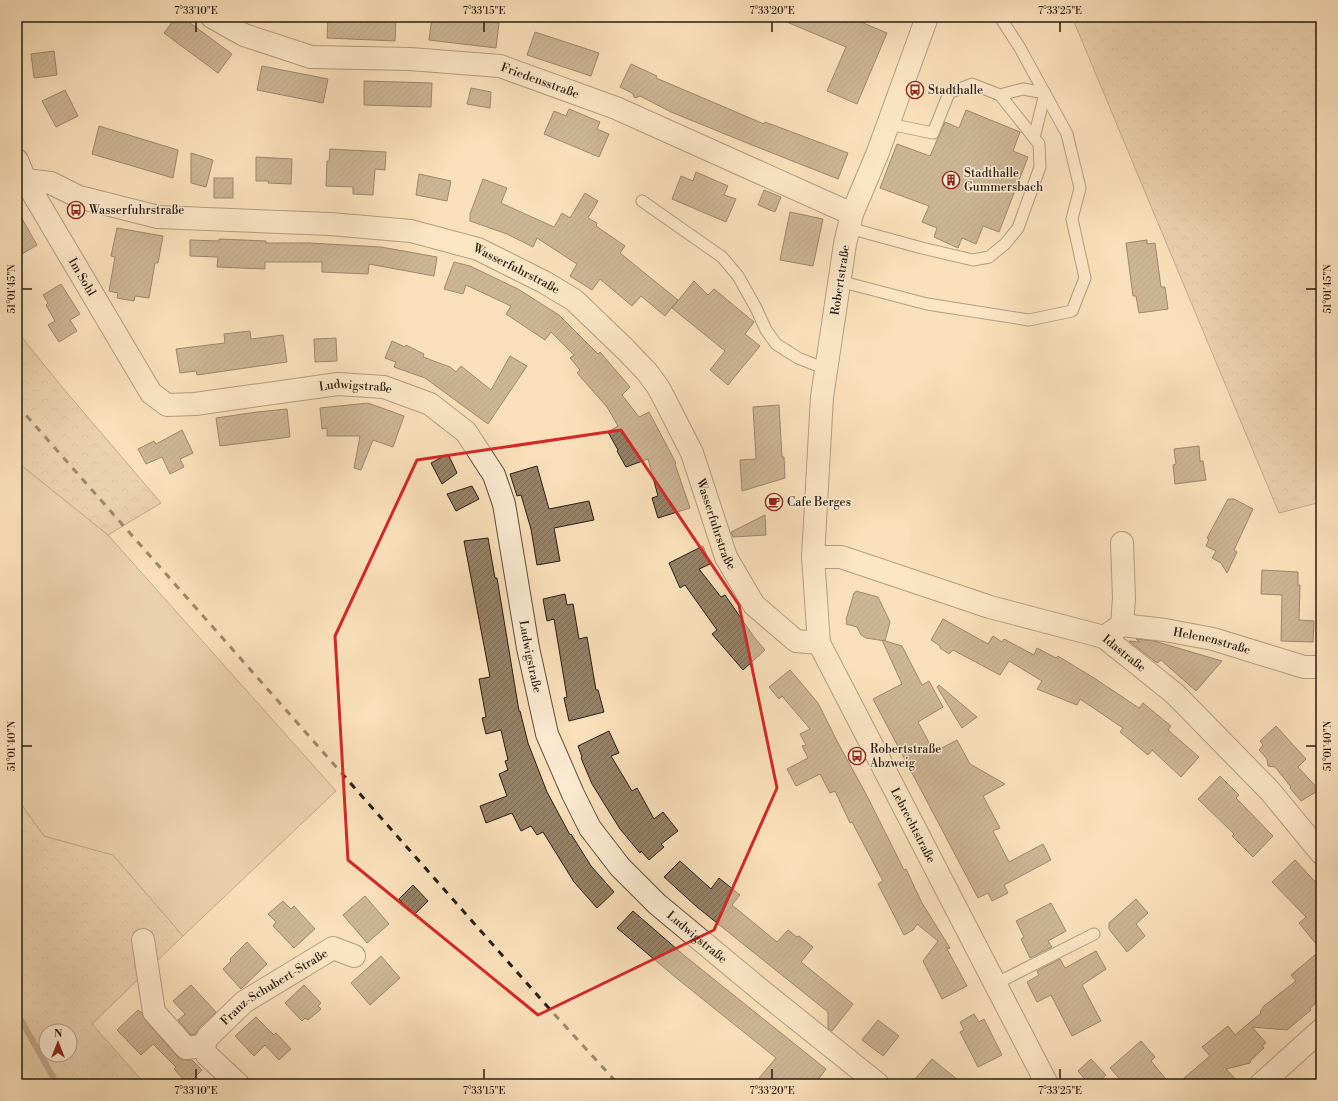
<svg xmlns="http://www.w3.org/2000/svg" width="1338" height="1101" font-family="'Libre Bodoni',serif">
<defs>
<pattern id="forest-crowns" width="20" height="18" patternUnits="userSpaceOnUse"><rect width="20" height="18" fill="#d7bf9d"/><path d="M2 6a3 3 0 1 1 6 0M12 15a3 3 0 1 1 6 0" fill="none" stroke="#b9a486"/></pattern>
<pattern id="building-hatch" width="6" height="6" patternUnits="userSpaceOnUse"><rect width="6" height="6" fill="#968268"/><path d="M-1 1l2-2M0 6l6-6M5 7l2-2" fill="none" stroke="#7b6a54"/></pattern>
</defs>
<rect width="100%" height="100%" fill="#fae0ba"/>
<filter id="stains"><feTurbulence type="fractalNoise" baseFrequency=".005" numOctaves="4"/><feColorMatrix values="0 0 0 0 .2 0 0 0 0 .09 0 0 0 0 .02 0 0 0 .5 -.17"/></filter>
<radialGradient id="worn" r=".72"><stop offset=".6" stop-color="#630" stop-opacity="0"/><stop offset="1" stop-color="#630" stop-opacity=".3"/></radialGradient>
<g fill="url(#forest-crowns)" stroke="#806e56" fill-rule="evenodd">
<polygon points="1072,17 1313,17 1321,30 1321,502 1279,513"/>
<polygon points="17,331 62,387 161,503 108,535 17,462"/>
<path d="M 17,798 L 44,836 L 113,855 L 183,936 L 92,1024 L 145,1084 L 17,1084 ZM 46,1031 L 70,1031 L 70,1055 L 46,1055 Z"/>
</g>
<polygon fill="#d7bf9d" stroke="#806e56" points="17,462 108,535 336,791 183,936 113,855 44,836 17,798"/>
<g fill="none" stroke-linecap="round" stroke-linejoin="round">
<polyline stroke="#7c6a53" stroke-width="6" points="17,1019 21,1020 57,1084"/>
</g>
<g fill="url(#building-hatch)" stroke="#2a1d0f">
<polygon points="176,17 182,17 232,54 218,73 164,33"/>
<polygon points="328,17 396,17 395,41 327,38"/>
<polygon points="432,17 445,17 499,23 496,48 429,40"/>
<polygon points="775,17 849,17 887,33 857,104 827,91 846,47"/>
<polygon points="535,32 599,53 591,76 527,55"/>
<polygon points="54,51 57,75 34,78 31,54"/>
<polygon points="631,64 657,76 656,78 722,106 764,124 765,122 848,153 838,179 747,143 671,112 640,96 635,98 632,93 620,87"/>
<polygon points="262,66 328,79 323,103 257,90"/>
<polygon points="364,81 432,83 431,107 364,105"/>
<polygon points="471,88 491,92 490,108 467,104"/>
<polygon points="65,90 78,116 56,127 42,101"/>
<polygon points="569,109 600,122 597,129 609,134 599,157 544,134 554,111 566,116"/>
<polygon points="966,110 1020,132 1013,151 1028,157 999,232 983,226 976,244 962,238 958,248 934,237 937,228 922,222 929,206 880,188 897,144 930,156 945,122 959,128"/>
<polygon points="99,126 178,150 173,178 92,154"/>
<polygon points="330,149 386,152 385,170 375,169 373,195 353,194 353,187 326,186 327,161 329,161"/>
<polygon points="191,153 213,160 206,187 191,183"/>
<polygon points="256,157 292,159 291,184 268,183 269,181 256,181"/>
<polygon points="696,172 728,186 724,195 736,199 726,222 672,199 681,176 693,181"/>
<polygon points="419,174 451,181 447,201 416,195"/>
<rect x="214" y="178" width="19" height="20"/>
<polygon points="483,179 507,188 501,203 554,227 562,213 570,218 585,193 598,201 588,218 597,223 596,226 625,246 620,253 678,300 665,316 641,296 632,306 600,279 592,290 570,276 577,264 537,238 533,247 507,234 470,221 470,214"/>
<polygon points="764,190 781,197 775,212 758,205"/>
<polygon points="17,210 37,245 17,257"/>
<polygon points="790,212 823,219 813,266 780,260"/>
<polygon points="117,228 163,236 158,263 155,263 149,298 135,296 134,301 117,298 118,293 109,291 115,257 111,256"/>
<polygon points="219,239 266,241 266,243 310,243 381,247 437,257 434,276 369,264 368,274 322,272 322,262 265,262 265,269 217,267 218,257 190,256 190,240 219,241"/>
<polygon points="1147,240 1147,244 1155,243 1161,287 1165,287 1168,309 1139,313 1136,296 1133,296 1126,243"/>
<polygon points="454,262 470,266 518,289 559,315 598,354 600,352 630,387 622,395 639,417 649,412 676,463 675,464 690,508 658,518 652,498 658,496 648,459 626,467 617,451 618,450 608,432 618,426 607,407 577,373 580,370 570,358 574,355 551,332 545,340 506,314 511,306 466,285 463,294 444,289"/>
<polygon points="694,281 708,295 714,289 754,322 745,334 760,346 728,385 710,370 725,351 672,308"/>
<polygon points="61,284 80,314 70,320 77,331 59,342 48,325 55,321 46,305 48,303 43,295"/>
<polygon points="250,331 251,339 283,335 287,362 197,375 196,371 180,373 176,349 225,343 224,334"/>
<polygon points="336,338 337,361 315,362 314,339"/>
<polygon points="392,341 405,347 406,345 424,354 423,357 450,367 456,372 461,366 491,390 510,356 527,366 488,424 425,378 394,367 396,362 385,358"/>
<polygon points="368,403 404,416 393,447 373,440 361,470 354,468 360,436 327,436 327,428 322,429 320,408"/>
<polygon points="779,405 782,457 784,457 785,478 742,491 740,460 756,459 753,407"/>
<polygon points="287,409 290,437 220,446 216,418 257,412"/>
<polygon points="182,430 193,453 180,459 184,467 170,474 162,457 146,464 138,449 154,441 156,444"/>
<polygon points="1199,446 1200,461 1203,461 1206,480 1175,484 1173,465 1176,464 1174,449"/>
<polygon points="448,454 457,473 442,484 431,463"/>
<polygon points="537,466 549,509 589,501 594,520 554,528 560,561 537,565 531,529 521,495 517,496 510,474"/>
<polygon points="472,486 479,499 456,511 447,494"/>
<polygon points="1228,499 1234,499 1253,509 1234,550 1237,552 1227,573 1221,563 1212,558 1216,551 1206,546 1209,539 1207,538"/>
<polygon points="765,515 766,535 733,537 731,532"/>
<polygon points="488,538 495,578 497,578 519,711 520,711 528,743 547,792 570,835 571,834 591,866 614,892 597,908 574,882 543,832 537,835 531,826 521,831 512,813 486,823 480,806 507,796 499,774 508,770 505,761 508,760 501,730 486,734 482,718 486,717 479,679 490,677 464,541"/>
<polygon points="703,546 710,564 699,569 721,597 725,595 754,637 765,650 743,670 712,634 717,630 685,585 680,588 669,563"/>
<polygon points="1262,570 1298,572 1298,585 1300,585 1299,620 1314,621 1313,642 1281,641 1282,595 1261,594"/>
<polygon points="856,591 878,597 890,622 885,641 866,638 861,635 857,627 846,624 847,621 846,620 854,593 855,593"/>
<polygon points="565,594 567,605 573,604 579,639 587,637 596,690 598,690 604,712 569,721 564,698 567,697 554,619 547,621 543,599"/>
<polygon points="943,619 988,644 993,636 1002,642 1004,639 1034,655 1037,648 1056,658 1058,656 1094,678 1139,708 1143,703 1171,726 1168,730 1199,757 1181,777 1152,750 1148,755 1120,732 1123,728 1080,699 1077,705 1037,689 1042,681 1009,661 1000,675 953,650 949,654 940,648 940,646 931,640"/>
<polygon points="1136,639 1154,641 1222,661 1196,691 1161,660 1157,663 1129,641 1140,642"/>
<polygon points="882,640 902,646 922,685 929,681 943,707 918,722 934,752 957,740 970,764 1005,784 983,796 1000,828 993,831 1009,862 1043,844 1051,860 1004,885 1008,893 992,901 988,893 978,898 873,699 902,684"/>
<polygon points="790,670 818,703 838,743 866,794 904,870 906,869 922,903 950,948 949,949 946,947 967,986 942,999 923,961 938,941 917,924 913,930 904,935 878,884 883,881 852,822 850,823 835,791 830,793 820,774 796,786 787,769 808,758 802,746 806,745 800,734 810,729 782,696 779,699 769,687"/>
<polygon points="939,685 977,717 962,728 937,687"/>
<polygon points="1276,726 1306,759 1298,767 1319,790 1301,801 1290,788 1291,787 1275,767 1268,766 1267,759 1259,750 1263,745 1260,741"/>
<polygon points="609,731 619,753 611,756 632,791 637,788 654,819 663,812 678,831 661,844 664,847 649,860 641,851 640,853 620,829 592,784 581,758 582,757 578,746"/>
<polygon points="1220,776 1239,795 1236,798 1273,836 1253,857 1232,836 1234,834 1198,799"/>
<polygon points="1295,860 1321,888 1321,999 1310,1008 1311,1010 1287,1030 1252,1027 1266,1043 1262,1045 1264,1048 1251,1060 1250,1063 1226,1069 1240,1084 1177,1084 1210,1056 1202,1047 1228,1026 1235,1035 1261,1013 1260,1012 1264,1006 1296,981 1291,975 1321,950 1299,923 1306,917 1272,882"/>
<polygon points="680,861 711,889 719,878 740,895 732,905 777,942 788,930 797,937 799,936 813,947 801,962 853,1004 832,1031 828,1028 828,1012 697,907 664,877"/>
<polygon points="413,885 428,901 414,915 399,899"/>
<polygon points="365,896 389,924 367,943 343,915"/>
<polygon points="1136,899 1148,913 1136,924 1145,936 1127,952 1109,929 1109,923"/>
<polygon points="283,901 291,909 294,906 315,929 294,948 273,926 276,922 268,914"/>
<polygon points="1051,903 1066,931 1048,941 1052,947 1030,958 1021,939 1024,937 1016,921"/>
<polygon points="633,911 686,957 826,1069 815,1084 754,1084 776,1058 674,976 617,928"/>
<polygon points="247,942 267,964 241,989 223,969 231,961 230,959"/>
<polygon points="1096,951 1106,969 1082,985 1101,1021 1072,1036 1051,995 1037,1002 1027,982 1039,975 1037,971 1060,959 1065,968"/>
<polygon points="381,956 400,978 370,1005 351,983"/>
<polygon points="191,985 216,1012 199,1028 195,1034 191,1035 178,1020 185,1014 173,1001"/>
<polygon points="304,985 321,1003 318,1006 321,1009 308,1020 305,1018 302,1021 285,1003"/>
<polygon points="138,1010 142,1013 145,1020 177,1056 182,1060 192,1060 202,1070 188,1084 174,1069 176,1067 153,1044 141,1055 117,1030"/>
<polygon points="974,1014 979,1022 984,1019 1002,1055 978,1067 960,1032 964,1030 960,1022"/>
<polygon points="256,1017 274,1035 276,1033 291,1049 279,1060 265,1045 254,1056 235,1036"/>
<polygon points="878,1020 899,1036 883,1056 862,1040"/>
<polygon points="1141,1041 1155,1057 1151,1061 1170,1084 1124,1084 1110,1068"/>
<polygon points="932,1059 963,1084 911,1084"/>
<polygon points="1091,1059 1106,1075 1096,1084 1089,1084 1078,1071"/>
</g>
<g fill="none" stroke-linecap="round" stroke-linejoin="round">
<defs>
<g id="lane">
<polyline points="1000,95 1023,89 1045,93 1034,138"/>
<polyline points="642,201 722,257 738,276 756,308 766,330 776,344 798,358 826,369"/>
<polyline points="849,228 922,248 973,260 989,257 1005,244 1018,228 1040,167 1039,144 1000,95 972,84 949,93 933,133 889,124"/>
<polyline points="839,281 927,304 1029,320 1072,311 1085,278 1072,219 1080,188 1067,134 1020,48 1000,17"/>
<polyline points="995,984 1094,934"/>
</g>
<g id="street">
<path id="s1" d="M 212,17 L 244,35 L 311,57 L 410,59 L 500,66 L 616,108 L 852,214"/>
<path id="s2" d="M 927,17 L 878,152 L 852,214 L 845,244 L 822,397 L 813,557 L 819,643 L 1047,1084"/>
<path id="s3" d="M 17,160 L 25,180 L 151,393 L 167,405 L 195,404 L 338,384 L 384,387 L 430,404 L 466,432 L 494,475 L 504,504 L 528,648 L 547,734 L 573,794 L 590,828 L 620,867 L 657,904 L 763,992 L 878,1084"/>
<path id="s4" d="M 25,180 L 51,183 L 79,197 L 158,217 L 330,224 L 411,231 L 478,249 L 544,282 L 574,300 L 625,349 L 647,372 L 658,387 L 665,400 L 692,453 L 726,557 L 754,605 L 796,641 L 819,643"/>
<path id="s5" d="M 813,557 L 841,557 L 990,607 L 1104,637 L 1175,694 L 1270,791 L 1321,853"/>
<polyline points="1122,625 1124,598 1122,543"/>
<path id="s6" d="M 1104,637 L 1122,625 L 1165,630 L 1213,639 L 1304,667 L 1321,667"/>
<polyline points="143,940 154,1012 186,1048 203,1046"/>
<path id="s7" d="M 238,1084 L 207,1055 L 203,1046 L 208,1037 L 244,1002 L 333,948 L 354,956"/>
<polyline points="1261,1084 1321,1030"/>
</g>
</defs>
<use href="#lane" stroke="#5e4e3a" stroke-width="13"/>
<use href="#street" stroke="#5e4e3a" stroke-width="24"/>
<use href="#lane" stroke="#fcebd2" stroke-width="11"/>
<use href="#street" stroke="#fcebd2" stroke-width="22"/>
<polyline stroke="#2a1d0f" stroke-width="3" stroke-dasharray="7 7" stroke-linecap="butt" points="17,405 546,1005 618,1084"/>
</g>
<path d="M0 0H1338V1101H0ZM 621,430 L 739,605 L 777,788 L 714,930 L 538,1015 L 348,860 L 335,636 L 417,460 Z" fill="#fae0ba" fill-opacity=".55" fill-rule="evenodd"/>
<path fill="none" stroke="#d62828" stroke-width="3" stroke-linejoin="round" d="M 621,430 L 739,605 L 777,788 L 714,930 L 538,1015 L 348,860 L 335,636 L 417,460 Z"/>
<path fill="none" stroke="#2a1d0f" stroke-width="1.5" d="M 196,22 L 196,32M 484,22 L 484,32M 772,22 L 772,32M 1060,22 L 1060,32M 22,289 L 32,289M 1306,289 L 1316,289M 22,746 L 32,746M 1306,746 L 1316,746M 196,1069 L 196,1079M 484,1069 L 484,1079M 772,1069 L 772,1079M 1060,1069 L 1060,1079"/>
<defs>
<symbol id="bus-ring" viewBox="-11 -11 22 22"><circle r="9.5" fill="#fcebd2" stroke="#8f2418" stroke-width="1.5"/><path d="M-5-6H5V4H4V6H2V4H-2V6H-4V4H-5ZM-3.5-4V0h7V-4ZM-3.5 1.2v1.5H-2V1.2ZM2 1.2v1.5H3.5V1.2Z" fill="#8f2418"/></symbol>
<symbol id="building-ring" viewBox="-11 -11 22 22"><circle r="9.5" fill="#fcebd2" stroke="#8f2418" stroke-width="1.5"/><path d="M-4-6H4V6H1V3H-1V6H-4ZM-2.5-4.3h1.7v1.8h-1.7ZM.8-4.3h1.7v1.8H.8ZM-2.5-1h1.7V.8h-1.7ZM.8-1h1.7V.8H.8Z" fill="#8f2418"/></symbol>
<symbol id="cafe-ring" viewBox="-11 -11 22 22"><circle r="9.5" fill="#fcebd2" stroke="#8f2418" stroke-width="1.5"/><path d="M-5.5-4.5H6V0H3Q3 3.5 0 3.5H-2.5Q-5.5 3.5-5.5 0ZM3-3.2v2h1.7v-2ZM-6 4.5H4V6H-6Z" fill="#8f2418"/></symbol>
</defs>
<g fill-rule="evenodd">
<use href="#bus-ring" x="905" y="80" width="20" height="20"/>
<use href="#building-ring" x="941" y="170" width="20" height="20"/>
<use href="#bus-ring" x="66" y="200" width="20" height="20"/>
<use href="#cafe-ring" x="764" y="492" width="20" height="20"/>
<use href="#bus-ring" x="847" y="746" width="20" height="20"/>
</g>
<g text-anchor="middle" stroke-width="3" stroke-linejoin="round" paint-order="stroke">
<g font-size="12" fill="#2a1d0f" stroke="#fcebd2">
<text dy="4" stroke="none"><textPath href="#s1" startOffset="339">Friedensstraße</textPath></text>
<text dy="4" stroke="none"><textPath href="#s4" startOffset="505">Wasserfuhrstraße</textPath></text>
<text dy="4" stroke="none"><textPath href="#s3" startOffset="134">Im Sohl</textPath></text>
<text transform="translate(840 280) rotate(-81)" y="4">Robertstraße</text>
<text dy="4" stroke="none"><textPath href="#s3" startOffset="479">Ludwigstraße</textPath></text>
<text dy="4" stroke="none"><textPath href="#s4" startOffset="841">Wasserfuhrstraße</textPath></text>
<text dy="4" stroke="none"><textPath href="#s6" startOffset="113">Helenenstraße</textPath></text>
<text dy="4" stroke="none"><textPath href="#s5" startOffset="329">Idastraße</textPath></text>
<text dy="4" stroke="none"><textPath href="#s3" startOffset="839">Ludwigstraße</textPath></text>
<text dy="4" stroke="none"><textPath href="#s2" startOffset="848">Lebrechtstraße</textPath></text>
<text dy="4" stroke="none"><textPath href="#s3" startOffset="1175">Ludwigstraße</textPath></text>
<text dy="4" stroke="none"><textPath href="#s7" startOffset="146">Franz-Schubert-Straße</textPath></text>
</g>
<g font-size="12" fill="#2a1d0f" stroke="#fcebd2" text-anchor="start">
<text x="928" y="94">Stadthalle</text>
<text x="964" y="177">Stadthalle<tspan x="964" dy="14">Gummersbach</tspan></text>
<text x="89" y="214">Wasserfuhrstraße</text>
<text x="787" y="506">Cafe Berges</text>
<text x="870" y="753">Robertstraße<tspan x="870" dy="14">Abzweig</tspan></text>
</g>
</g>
<rect width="1338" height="1101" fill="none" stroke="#fae0ba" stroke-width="44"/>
<g transform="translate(58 1043)"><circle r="19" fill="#fcebd2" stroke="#a89984"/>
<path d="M0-3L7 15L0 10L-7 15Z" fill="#8f2418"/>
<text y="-6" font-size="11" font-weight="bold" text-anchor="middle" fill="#2a1d0f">N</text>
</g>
<rect x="22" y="22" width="1294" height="1057" fill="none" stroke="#2a1d0f" stroke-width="1.5"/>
<g font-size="10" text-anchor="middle" fill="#2a1d0f">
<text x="196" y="14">7°33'10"E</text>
<text x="484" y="14">7°33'15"E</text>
<text x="772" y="14">7°33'20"E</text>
<text x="1060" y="14">7°33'25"E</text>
<text transform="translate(11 289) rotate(-90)" y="4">51°01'45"N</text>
<text transform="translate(1327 289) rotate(-90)" y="4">51°01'45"N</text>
<text transform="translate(11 746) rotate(-90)" y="4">51°01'40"N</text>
<text transform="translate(1327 746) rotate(-90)" y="4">51°01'40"N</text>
<text x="196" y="1094">7°33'10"E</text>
<text x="484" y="1094">7°33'15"E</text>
<text x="772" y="1094">7°33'20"E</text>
<text x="1060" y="1094">7°33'25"E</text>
</g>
<rect width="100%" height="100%" filter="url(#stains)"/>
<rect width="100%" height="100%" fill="url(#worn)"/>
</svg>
